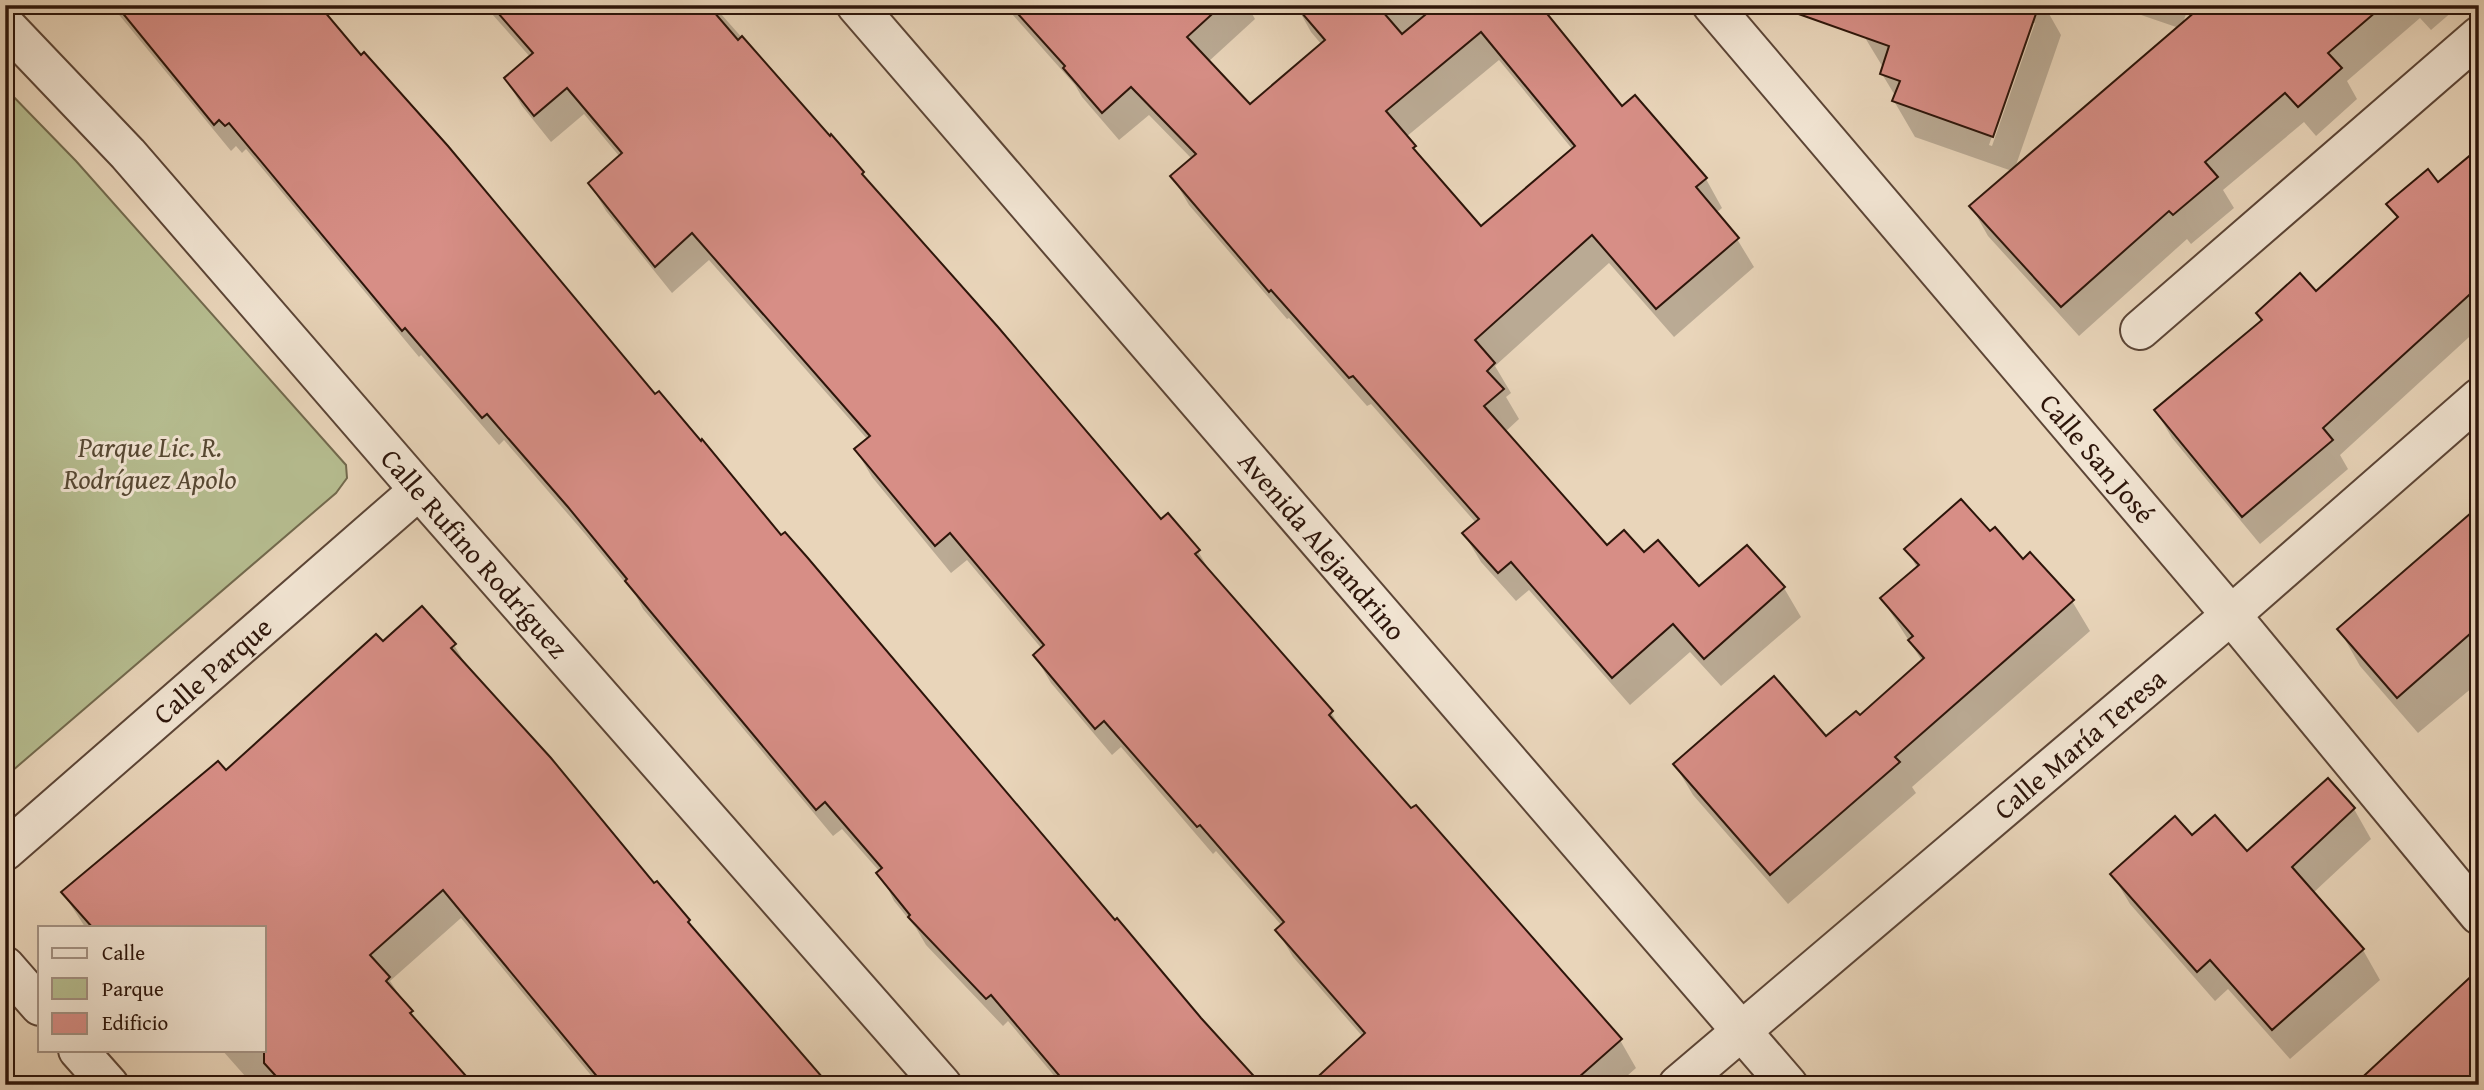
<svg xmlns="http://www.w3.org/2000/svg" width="2484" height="1090" font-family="'Gentium Book Plus',serif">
<rect width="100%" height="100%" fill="#e9d5ba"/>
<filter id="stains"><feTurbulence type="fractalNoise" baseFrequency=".00286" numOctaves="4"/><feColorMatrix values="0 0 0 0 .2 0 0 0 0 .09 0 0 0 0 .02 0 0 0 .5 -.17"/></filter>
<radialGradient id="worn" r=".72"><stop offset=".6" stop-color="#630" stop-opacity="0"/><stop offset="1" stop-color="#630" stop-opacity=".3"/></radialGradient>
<polygon fill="#b6bd90" stroke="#72694d" stroke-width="2" points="5,88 76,161 346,465 347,478 336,493 5,777"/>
<g fill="#0003" fill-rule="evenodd">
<polygon points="111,5 317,5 655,396 1200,1019 1260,1085 1062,1085 1008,1021 1003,1026 926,945 916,928 894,901 880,872 842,829 833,836 643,609 636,596 586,535 504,440 499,445 421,355 419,357 246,149 242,153 236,146 231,151"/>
<polygon points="484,5 713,5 862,173 868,183 1161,522 1198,551 1214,579 1331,712 1344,734 1620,1040 1636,1068 1617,1085 1332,1085 1363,1037 1293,957 1277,930 1282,926 1216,851 1213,854 1121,747 1112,755 1051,683 1035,656 1042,649 967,560 951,573 872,477 856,450 868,440 709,260 672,293 606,211 590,184 620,157 584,114 551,142 522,106 506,79 531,58"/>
<path d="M 1004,5 L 1247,5 L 1255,19 L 1208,62 L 1250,106 L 1322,45 L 1311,32 L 1296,5 L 1541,5 L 1564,38 L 1622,109 L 1706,179 L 1722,208 L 1716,213 L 1737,239 L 1754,267 L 1674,337 L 1609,263 L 1495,366 L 1511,393 L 1506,397 L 1519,419 L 1505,432 L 1607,548 L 1643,555 L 1699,589 L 1746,547 L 1784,588 L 1801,617 L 1721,686 L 1690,652 L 1630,705 L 1529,590 L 1516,601 L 1481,562 L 1464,534 L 1476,523 L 1371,404 L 1367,406 L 1289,318 L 1287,319 L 1189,205 L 1172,176 L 1192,159 L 1149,115 L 1119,140 L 1082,97 L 1075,85 ZM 1499,60 L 1573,150 L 1481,229 L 1425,165 L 1406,137 Z"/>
<path d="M 1875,5 L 2044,5 L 2061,35 L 2015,168 L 2179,28 L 2112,5 L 2460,5 L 2431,30 L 2420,18 L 2347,81 L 2357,99 L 2316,136 L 2304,122 L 2223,190 L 2234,208 L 2191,244 L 2187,239 L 2079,336 L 1988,236 L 1971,206 L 2012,171 L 1915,137 L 1894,101 L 1896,97 L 1882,74 L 1884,69 L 1864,36 ZM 2187,11 L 2191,18 L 2182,26 ZM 2031,23 L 2035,23 L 1992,146 L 1989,145 Z"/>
<polygon points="2479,150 2479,328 2340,455 2348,469 2260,544 2172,438 2156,411 2316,294 2398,220 2388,204 2438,184"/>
<polygon points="2479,508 2479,682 2418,733 2360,666 2339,629"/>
<polygon points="1989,533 2072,601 2090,631 1912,787 1916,793 1788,904 1693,795 1675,765 1826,739 1859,718 1922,661 1882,599 1917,568 1907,549"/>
<polygon points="383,644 454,645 469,670 653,886 657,883 689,921 695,932 828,1085 599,1085 461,918 390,981 422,1029 472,1085 253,1085 222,1050 264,1050 264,927 85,927 63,893 225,772"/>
<polygon points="2327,780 2354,809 2371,839 2313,893 2363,950 2380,980 2290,1059 2228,989 2215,1001 2130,904 2112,874 2192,838 2247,853"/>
</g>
<g fill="#d78e86" stroke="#2d150a" stroke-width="2" fill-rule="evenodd">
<polygon points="116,5 319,5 361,55 364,52 448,146 655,394 659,391 701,441 702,439 781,535 785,532 807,557 1115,920 1117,918 1201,1018 1262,1085 1072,1085 1066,1077 1063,1080 991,995 986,999 908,917 910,915 876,873 882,868 825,802 816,810 625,581 627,579 568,507 487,414 482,418 405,328 402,331 229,123 225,126 219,120 214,125"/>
<polygon points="491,5 708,5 738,40 742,36 830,136 831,134 864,172 862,174 998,327 1161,519 1168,513 1200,550 1195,554 1333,711 1329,715 1411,808 1416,805 1622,1039 1570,1085 1309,1085 1365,1033 1275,930 1284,922 1200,825 1197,827 1104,721 1095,729 1033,655 1044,645 950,533 935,546 854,449 870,436 692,233 655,267 588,183 622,153 567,88 534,116 504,78 533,53"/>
<path d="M 1010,5 L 1222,5 L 1187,37 L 1250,104 L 1325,40 L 1295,5 L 1377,5 L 1402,34 L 1437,5 L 1540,5 L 1622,106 L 1635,95 L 1707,178 L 1696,187 L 1739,238 L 1656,309 L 1592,235 L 1475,340 L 1495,363 L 1487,371 L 1504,389 L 1484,406 L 1607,545 L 1624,530 L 1644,552 L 1658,540 L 1699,586 L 1747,545 L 1785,587 L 1704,659 L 1673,624 L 1612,678 L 1511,562 L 1498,573 L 1462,533 L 1479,519 L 1353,376 L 1349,378 L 1271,290 L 1269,292 L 1170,176 L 1196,154 L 1131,87 L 1102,113 L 1063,68 L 1065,66 ZM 1481,32 L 1575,146 L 1481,226 L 1413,148 L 1416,146 L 1386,111 Z"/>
<polygon points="1794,5 2039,5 1993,137 1892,101 1900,81 1880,74 1889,46 1793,12"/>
<polygon points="2203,5 2384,5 2328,53 2342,68 2298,107 2285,93 2205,162 2218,177 2173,215 2169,211 2061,307 1969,206"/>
<polygon points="2479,148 2479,286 2323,428 2333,440 2242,517 2154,410 2262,320 2256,313 2300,273 2316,291 2398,217 2386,204 2428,169 2438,182"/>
<polygon points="1961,499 1990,531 1995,527 2023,559 2030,552 2074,600 1895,757 1900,762 1770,875 1673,764 1774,676 1826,736 1856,711 1860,715 1924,658 1908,640 1913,636 1880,598 1919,565 1904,549"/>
<polygon points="2479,506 2479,626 2397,698 2337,629"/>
<polygon points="422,606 456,644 451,648 551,758 654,883 657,881 690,920 688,922 829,1085 604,1085 443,890 370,955 390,977 386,981 413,1011 410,1013 474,1085 284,1085 264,1063 264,927 92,927 61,892 218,761 226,770 376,634 383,641"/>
<polygon points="2328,778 2355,808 2292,867 2364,949 2272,1030 2210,960 2197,972 2110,874 2175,816 2192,835 2215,815 2247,851"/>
<polygon points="2479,969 2479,1085 2354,1085"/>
</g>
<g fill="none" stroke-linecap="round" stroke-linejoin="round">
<defs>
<g id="minor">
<path id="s1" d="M 1712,5 L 2231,615 L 2479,915"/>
<path id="s2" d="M 5,25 L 128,154 L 419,490 L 942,1085"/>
<polyline points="2140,330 2479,36"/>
<path id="s3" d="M 5,851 L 419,490"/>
<polyline points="5,966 40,1006"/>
<polyline points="78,1050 109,1085"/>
<path id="s4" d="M 1678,1085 L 2231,615 L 2479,398"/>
</g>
<g id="tertiary">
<path id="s5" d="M 856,5 L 1788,1085"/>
</g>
</defs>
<use href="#minor" stroke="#5c4536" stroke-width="42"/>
<use href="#tertiary" stroke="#5c4536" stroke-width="42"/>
<use href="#minor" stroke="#f1e4d2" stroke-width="38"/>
<use href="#tertiary" stroke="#f1e4d2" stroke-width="38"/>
</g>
<g text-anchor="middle" stroke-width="6" stroke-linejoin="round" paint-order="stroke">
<g font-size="28" font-style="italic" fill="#564732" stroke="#f1e4d2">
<text x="150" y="457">Parque Lic. R.<tspan x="150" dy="32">Rodríguez Apolo</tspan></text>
</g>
<g font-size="28" fill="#2d150a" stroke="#f1e4d2">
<text dy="10" stroke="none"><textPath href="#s1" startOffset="595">Calle San José</textPath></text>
<text dy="10" stroke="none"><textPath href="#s5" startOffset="714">Avenida Alejandrino</textPath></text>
<text dy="10" stroke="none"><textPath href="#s2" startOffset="707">Calle Rufino Rodríguez</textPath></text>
<text dy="10" stroke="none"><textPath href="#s3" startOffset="275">Calle Parque</textPath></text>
<text dy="10" stroke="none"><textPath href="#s4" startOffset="527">Calle María Teresa</textPath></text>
</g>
</g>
<rect width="2484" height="1090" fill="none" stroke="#e9d5ba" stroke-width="28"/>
<rect x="7" y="7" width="2470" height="1076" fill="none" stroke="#2d150a" stroke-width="3.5"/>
<rect x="14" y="14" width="2456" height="1062" fill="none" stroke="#2d150a" stroke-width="2"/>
<rect x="38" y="926" width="228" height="126" fill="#f1e4d2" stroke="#a39182" stroke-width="2"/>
<rect x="52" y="948" width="35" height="10" fill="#f1e4d2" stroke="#a39182" stroke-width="2"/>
<text x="102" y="960" font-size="21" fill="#2d150a">Calle</text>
<rect x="52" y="978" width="35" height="21" fill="#b6bd90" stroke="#a39182" stroke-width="2"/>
<text x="102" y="996" font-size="21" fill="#2d150a">Parque</text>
<rect x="52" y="1013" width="35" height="21" fill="#d78e86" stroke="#a39182" stroke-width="2"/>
<text x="102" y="1030" font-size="21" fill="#2d150a">Edificio</text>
<rect width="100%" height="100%" filter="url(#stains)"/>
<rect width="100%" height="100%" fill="url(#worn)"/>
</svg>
